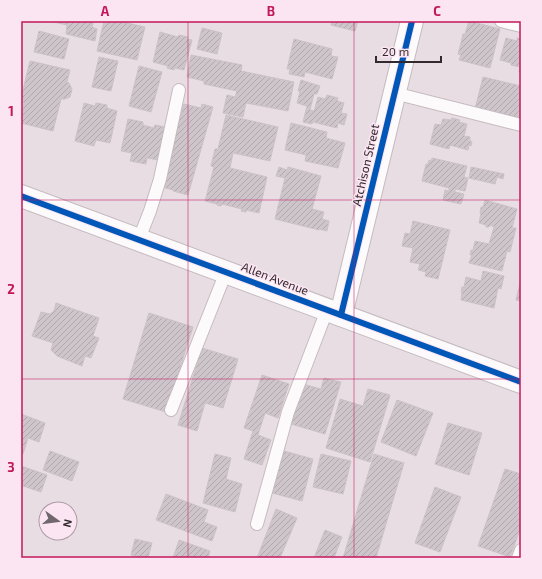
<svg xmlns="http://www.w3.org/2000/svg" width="542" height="579" font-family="'Exo 2',sans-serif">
<defs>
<pattern id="building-hatch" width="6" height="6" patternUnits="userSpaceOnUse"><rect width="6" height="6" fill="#cec5cb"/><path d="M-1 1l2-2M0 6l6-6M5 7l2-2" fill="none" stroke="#b1a9af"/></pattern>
</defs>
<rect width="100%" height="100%" fill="#e9dde4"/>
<g fill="url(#building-hatch)" stroke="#cbc2c7">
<polygon points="49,21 94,21 92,27 97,29 95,41 66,34 67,25"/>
<polygon points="104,21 118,21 145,27 137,60 97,51"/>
<polygon points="332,21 358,21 355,31 331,25"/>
<polygon points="469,21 500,29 490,68 459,60 461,55 458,54 460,47 463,34 465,34"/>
<polygon points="202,28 222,33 217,54 197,49"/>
<polygon points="39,31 69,39 64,59 34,52"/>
<polygon points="160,32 178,37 179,35 188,37 187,39 192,40 184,70 175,68 174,70 167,68 168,66 153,62"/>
<polygon points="506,38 517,41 517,38 521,39 521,73 519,72 520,67 511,65 511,63 500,60"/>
<polygon points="294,39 332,49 331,56 338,57 332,79 305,72 304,77 289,74 290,69 287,69"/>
<polygon points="191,55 242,65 241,71 294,82 288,111 246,103 243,117 223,113 227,95 235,97 237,91 204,84 204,81 187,77"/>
<polygon points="99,57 118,61 111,91 92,87"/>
<polygon points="30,61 70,70 67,82 69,83 72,89 70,97 65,99 61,99 53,131 21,123 21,117 24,103 21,102 21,98"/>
<polygon points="139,66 162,72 151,112 129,106"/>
<polygon points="483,77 521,86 521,120 475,109"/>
<polygon points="301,80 320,86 317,94 314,94 310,110 314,111 318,97 325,99 327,95 338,98 337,101 344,103 341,113 347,114 344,125 338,123 337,128 313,122 312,124 303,122 307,106 297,103 300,91 298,91"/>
<polygon points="84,103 95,106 96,103 107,105 107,108 117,111 110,143 96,140 94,146 75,141"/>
<polygon points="184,104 201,108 202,104 213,107 188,195 173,191 173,190 162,187 174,146 172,146"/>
<polygon points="226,115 278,127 270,161 233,153 230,168 267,177 259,213 246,210 246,212 241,211 242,209 222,204 221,206 217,205 217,204 205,201 214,167 211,166 215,149 218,149"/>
<polygon points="452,118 460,120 459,122 467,124 464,136 470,137 470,141 472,142 471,146 469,145 468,150 450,145 449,149 430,144 435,124 441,125 443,119 451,120"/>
<polygon points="128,119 143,122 143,125 154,128 155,125 165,127 158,160 147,158 146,164 130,161 132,153 121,151"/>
<polygon points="291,123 327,132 326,138 345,143 338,168 305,161 306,155 285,150"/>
<polygon points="432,158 467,166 464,177 468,178 465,191 455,189 455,192 464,194 461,204 443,200 445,190 449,191 449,188 422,181 426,164 428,164 429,160 431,161"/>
<polygon points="279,167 287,170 288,167 321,176 312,209 324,212 322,219 329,221 327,231 319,229 319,230 275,219 285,178 276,176"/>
<polygon points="471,167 504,174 503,179 497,177 495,184 469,178"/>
<polygon points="485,200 517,209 512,228 516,228 510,252 507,251 502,271 469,263 472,255 470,255 471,250 473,250 475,241 489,244 494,227 490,225 489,227 486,227 486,225 479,223 481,213 480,213 481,207 483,207"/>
<polygon points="413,221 450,230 438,279 425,276 426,272 418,270 420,264 410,262 413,248 402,246 405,233 410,234"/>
<polygon points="483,271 504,276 501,289 498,288 494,308 461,300 462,292 461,292 462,287 464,287 466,277 481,281"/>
<polygon points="521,279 521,301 516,300"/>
<polygon points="56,303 99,318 93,336 99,338 91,358 85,356 82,366 57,356 51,350 53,343 32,336 41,312 50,314 54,311"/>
<polygon points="149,313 193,327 166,412 123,399"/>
<polygon points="202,348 238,359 223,408 205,403 197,431 178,425"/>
<polygon points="262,375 289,384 278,418 265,413 258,435 271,440 262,465 244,459 253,431 244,428"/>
<polygon points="324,378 341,382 325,434 291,424 303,384 321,389"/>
<polygon points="368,389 390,395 370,462 326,448 340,399 363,406"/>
<polygon points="397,400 433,413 416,456 381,442"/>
<polygon points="21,414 45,423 39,442 28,438 23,454 21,453"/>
<polygon points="448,423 482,433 469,475 435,464"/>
<polygon points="50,451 79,462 72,481 43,470"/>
<polygon points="284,451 313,459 302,501 272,493"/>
<polygon points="215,454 231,458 226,479 242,484 235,512 203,503"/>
<polygon points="321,454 351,461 343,494 313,487"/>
<polygon points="374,454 404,463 376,558 343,558"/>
<polygon points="21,466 47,475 41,492 23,486 21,491"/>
<polygon points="505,469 521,474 521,527 510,557 478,546"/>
<polygon points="435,487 461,497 440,552 415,543"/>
<polygon points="166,494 208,510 204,522 217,527 212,541 156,520"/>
<polygon points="276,509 297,518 280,558 257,558"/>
<polygon points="325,530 342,537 334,558 314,558"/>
<polygon points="135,539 152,543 148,558 145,558 131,555"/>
<polygon points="179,540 210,551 208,558 173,558"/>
</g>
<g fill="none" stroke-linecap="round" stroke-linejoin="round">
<defs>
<g id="lane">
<polyline points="501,21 521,26"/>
<polyline points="394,93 521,125"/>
<polyline points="139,239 150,211 160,179 179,90"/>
<polyline points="171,410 226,272"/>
<polyline points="257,524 288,412 327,310"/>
<polyline points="518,558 521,550"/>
</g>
<polyline id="street" points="341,315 412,21"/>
<polyline id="secondary" points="21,196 521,382"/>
</defs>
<use href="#lane" stroke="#c4bbc0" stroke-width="14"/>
<use href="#street" stroke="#c4bbc0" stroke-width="24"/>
<use href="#secondary" stroke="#c4bbc0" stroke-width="24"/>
<use href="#lane" stroke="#fcfafb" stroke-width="12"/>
<use href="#street" stroke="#fcfafb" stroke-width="22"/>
<use href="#secondary" stroke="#fcfafb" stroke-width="22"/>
<defs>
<g id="cycleway">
<polyline points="21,196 521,382"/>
<polyline points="341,315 412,21"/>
</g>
</defs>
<use href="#cycleway" stroke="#fce5f2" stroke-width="8"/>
<use href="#cycleway" stroke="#0057b8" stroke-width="6"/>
</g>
<path fill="none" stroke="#c2185b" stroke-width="1" stroke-opacity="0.55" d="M 188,21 L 188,558M 354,21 L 354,558M 21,200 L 521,200M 21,379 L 521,379"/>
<g text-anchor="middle" stroke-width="3" stroke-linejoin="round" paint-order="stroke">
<g font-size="12" fill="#31292e" stroke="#fce5f2">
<text transform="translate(366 165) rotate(-77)" y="4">Atchison Street</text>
<text transform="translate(275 279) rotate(21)" y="4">Allen Avenue</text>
</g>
</g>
<rect width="542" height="579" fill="none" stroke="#fce5f2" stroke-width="44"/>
<g transform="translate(58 521) rotate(104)"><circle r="19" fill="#fce5f2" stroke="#ab9aa4"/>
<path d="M0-3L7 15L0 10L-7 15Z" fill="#71686e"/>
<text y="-6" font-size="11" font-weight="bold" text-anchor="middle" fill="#31292e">N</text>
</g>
<path d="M376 56v6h65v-6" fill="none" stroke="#31292e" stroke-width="2"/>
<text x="382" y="56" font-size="12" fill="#31292e" stroke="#fce5f2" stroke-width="3" paint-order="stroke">20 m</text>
<rect x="22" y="22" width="498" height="535" fill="none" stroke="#c2185b" stroke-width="1.5"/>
<g font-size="13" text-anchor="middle" font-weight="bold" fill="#c2185b">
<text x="105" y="16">A</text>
<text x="271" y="16">B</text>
<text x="437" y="16">C</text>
<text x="11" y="116">1</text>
<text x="11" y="294">2</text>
<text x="11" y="472">3</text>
</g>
</svg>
